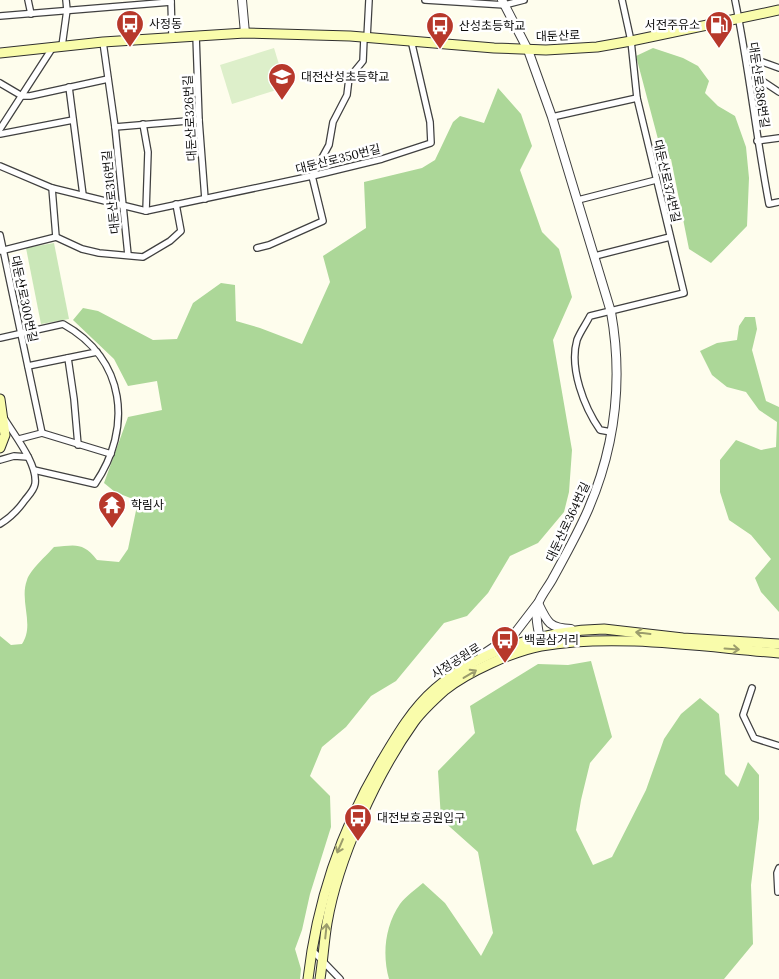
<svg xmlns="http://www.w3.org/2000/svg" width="779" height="979" font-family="Lora,'Noto Sans KR',serif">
<rect width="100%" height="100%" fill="#fefded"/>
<polygon fill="#cae7b8" points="54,243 69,319 41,324 26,248"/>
<g fill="#acd798">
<polygon points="653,48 683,58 698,66 709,81 705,93 718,106 735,116 746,147 749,178 747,226 711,263 689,249 671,159 663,158 636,56"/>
<path d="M 498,88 L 521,114 L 532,146 L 520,170 L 542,232 L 559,249 L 572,297 L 553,340 L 572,450 L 569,492 L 564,512 L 538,543 L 510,556 L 488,593 L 467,616 L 444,623 L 396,681 L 371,696 L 346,727 L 322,747 L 310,776 L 330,796 L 331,827 L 310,894 L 302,930 L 295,949 L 301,969 L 300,979 L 0,979 L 0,636 L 11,645 L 22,644 C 35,625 19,601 27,580 C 30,570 47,555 54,547 C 76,545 83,542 97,560 L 119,562 L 128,549 L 138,501 L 115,492 L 104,483 L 128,417 L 162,410 L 157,381 L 128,386 L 114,359 L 73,320 L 83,308 L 98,311 L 153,340 L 177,339 L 193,303 L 221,283 L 235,285 L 236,321 L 260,328 L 302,344 L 330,282 L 323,256 L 366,228 L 364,182 L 422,168 L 435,160 L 453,122 L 460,116 L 484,123 Z"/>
<polygon points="745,317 755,317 757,329 752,350 766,401 779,407 779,612 761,592 755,578 771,559 751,535 729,520 720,492 720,460 736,440 761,450 776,447 777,422 759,410 746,392 727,387 712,375 700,351 717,343 737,340 739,326"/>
<path d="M 591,661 L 612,737 L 590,763 L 581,800 L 576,830 L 593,865 L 612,857 L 646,790 L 664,739 L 681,714 L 700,698 L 719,714 L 725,774 L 738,787 L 748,762 L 759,775 L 759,819 L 751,885 L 753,944 L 724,979 L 389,979 C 382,954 385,926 400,904 C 406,896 416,889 423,883 L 445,903 L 481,956 L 493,933 L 478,852 L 441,819 L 438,771 L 475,733 L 470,706 L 538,664 L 568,665 Z"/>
</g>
<polygon fill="#ddefca" points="274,48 286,87 232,104 220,65"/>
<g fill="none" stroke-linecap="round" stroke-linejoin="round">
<defs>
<g id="minor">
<polyline points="28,0 31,14"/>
<polyline points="171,0 172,36"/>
<polyline points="425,0 505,5 524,0"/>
<path d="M 735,0 C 749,68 756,136 769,204 L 779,202"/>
<polyline points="0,16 171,2"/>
<polyline points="196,35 199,120 205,199"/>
<polyline points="367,38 369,0"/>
<polyline points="103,42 115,127 128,255"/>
<polyline points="62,46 67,10 66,0"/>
<polyline points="746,56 779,68"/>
<polyline points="0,83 22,96 30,96 108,79"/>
<polyline points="750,83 761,80 779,92"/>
<polyline points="69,87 83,195"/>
<polyline points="552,117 637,98"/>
<polyline points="143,124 148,152 146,211"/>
<polyline points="115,127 199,120"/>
<polyline points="0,129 53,47"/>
<polyline points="0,134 73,120"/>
<polyline points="757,141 779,138"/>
<polyline points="0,166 52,188 146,211 312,176 382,159 431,143 430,122 411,40"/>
<polyline points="52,188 56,237"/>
<polyline points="578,200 656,180"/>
<polyline points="0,235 42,433"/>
<polyline points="257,248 269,245 323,221 312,176 329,145 333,122 347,95 349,78 363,61 364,38"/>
<polyline points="0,251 56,237 82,249 99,253 143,257 170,241 181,231 176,204"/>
<polyline points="595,256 670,237"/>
<path d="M 0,338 L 63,324 C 126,359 133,428 95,484 L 34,470"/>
<polyline points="68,358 74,399 78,445"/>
<polyline points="28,366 97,352"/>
<path d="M 611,432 L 600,430 C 584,407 569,368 577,340 C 580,332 586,324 590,316 L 684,293 L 637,98 L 631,41 L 622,0"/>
<polyline points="42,433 111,454"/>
<polyline points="19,439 42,433"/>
<polyline points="0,460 14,456 28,457"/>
<path d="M 0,524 C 10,518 18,510 25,500 C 29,495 34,490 35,484 C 38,464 14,435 4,418"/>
<polyline points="752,688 743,715 754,738 779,746"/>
<polyline points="778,892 777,873 779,868"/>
<polyline points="313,951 340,979"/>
</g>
<g id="tertiary">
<polyline points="242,0 245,33"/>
<path d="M 502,0 L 528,50 L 552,117 L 611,312 C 623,379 615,447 588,510 C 578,533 565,556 553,578 C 549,586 541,595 538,604 C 534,616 539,630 540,642"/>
<path d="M 482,655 L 515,633 L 538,603 C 547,622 549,628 571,629"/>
</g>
<g id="secondary">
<polyline points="0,53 103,42 245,33 350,36 494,48 546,50 597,47 631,41 779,10"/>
<polyline points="0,399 5,435 0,448"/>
<path d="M 308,979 C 317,900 341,830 381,762 C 397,735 412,709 435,689 C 479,650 546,630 604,629 L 683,638 L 779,644"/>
<path d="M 320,979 C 323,960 324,941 327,923 C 338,859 376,775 414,722 C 422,711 435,699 445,690 C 467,672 514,651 541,646 C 617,633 703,647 779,653"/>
</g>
</defs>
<use href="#minor" stroke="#404040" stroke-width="8"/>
<use href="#tertiary" stroke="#404040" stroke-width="10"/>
<use href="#secondary" stroke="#2f2f2f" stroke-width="11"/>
<use href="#minor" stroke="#fff" stroke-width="5.5"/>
<use href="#tertiary" stroke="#fff" stroke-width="8"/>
<use href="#secondary" stroke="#f9fcab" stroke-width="9"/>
</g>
<defs><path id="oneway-shaft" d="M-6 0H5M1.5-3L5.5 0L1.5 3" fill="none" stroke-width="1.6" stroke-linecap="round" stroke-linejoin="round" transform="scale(1.25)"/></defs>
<g stroke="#9b9c6c">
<use href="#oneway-shaft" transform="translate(643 633) rotate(-173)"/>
<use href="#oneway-shaft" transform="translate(732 649) rotate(4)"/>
<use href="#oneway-shaft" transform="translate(470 674) rotate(-31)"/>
<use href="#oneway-shaft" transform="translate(340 846) rotate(113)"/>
<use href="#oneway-shaft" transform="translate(326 931) rotate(-84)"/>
</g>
<defs>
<symbol id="bus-pin" viewBox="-11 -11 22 30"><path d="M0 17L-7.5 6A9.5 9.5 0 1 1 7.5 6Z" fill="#b7382b" stroke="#fff"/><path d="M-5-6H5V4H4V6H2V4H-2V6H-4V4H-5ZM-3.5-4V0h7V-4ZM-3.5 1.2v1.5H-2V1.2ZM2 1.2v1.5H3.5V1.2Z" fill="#fff"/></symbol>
<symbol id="fuel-pin" viewBox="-11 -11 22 30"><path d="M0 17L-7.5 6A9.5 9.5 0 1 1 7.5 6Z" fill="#b7382b" stroke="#fff"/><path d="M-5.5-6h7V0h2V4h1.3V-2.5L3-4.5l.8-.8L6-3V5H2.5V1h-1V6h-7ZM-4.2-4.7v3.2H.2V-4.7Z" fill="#fff"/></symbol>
<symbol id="school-pin" viewBox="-11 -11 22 30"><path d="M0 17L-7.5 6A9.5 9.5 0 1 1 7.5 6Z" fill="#b7382b" stroke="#fff"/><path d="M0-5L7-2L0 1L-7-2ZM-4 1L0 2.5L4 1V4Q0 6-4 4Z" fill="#fff"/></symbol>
<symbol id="temple-pin" viewBox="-11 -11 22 30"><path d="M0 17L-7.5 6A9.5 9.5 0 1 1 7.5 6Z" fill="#b7382b" stroke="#fff"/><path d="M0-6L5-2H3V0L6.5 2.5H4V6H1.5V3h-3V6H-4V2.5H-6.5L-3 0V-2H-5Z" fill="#fff"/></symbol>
</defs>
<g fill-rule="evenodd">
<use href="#bus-pin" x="114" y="8" width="32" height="43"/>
<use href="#fuel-pin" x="703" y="9" width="32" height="43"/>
<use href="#bus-pin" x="424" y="10" width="32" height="43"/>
<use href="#school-pin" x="266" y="61" width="32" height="43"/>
<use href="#temple-pin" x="96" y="489" width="32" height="43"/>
<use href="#bus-pin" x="489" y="624" width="32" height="43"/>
<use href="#bus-pin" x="342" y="802" width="32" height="43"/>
</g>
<g text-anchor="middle" stroke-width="5" stroke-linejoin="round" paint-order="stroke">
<g font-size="12" fill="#0d0d0d" stroke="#fff" text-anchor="start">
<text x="149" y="28">사정동</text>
<text x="700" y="29" text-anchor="end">서전주유소</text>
<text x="459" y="30">산성초등학교</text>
<text x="301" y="81">대전산성초등학교</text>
<text x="131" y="509">학림사</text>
<text x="524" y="644">백골삼거리</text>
<text x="377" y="822">대전보호공원입구</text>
</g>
<g font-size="12" fill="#0d0d0d" stroke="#fff">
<text transform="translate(558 36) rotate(-2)" y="4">대둔산로</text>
<text transform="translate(759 85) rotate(82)" y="4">대둔산로386번길</text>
<text transform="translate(190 118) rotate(-93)" y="4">대둔산로326번길</text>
<text transform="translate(338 159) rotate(-14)" y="4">대둔산로350번길</text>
<text transform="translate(667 181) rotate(77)" y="4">대둔산로374번길</text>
<text transform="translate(111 192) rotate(-96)" y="4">대둔산로316번길</text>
<text transform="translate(24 299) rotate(78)" y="4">대둔산로300번길</text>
<text transform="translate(568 522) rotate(-65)" y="4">대둔산로364번길</text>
<text transform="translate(456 661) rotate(-32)" y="4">사정공원로</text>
</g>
</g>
</svg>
